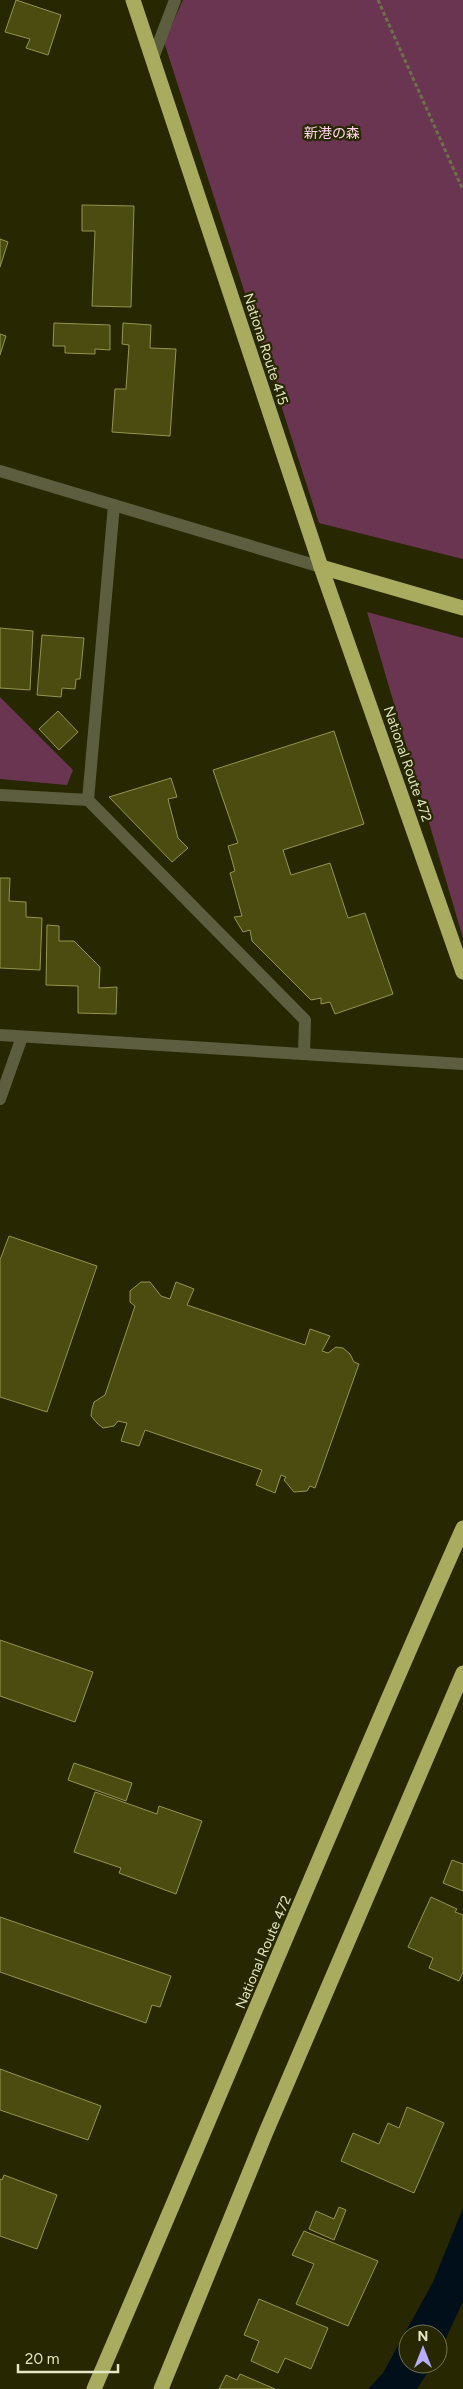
<svg xmlns="http://www.w3.org/2000/svg" width="463" height="2389" font-family="Figtree,'Noto Sans JP',sans-serif">
<rect width="100%" height="100%" fill="#272802"/>
<g fill="#6a3550">
<polygon points="183,0 463,0 463,559 319,523 164,42"/>
<polygon points="367,612 463,638 463,938"/>
<polygon points="0,697 73,770 67,785 0,779"/>
</g>
<polygon fill="#000f1a" points="463,2208 463,2302 438,2355 438,2334 408,2334 408,2364 433,2364 417,2389 368,2389 383,2373 433,2282"/>
<g fill="#4b4c0f" stroke="#93954f">
<polygon points="16,0 61,15 48,55 26,48 30,39 5,32"/>
<polygon points="82,205 134,206 131,307 92,306 95,231 82,231"/>
<polygon points="0,239 8,242 0,267"/>
<polygon points="54,323 110,325 110,350 95,349 95,354 65,353 65,346 53,346"/>
<polygon points="123,323 151,325 150,348 176,349 170,436 112,432 115,389 126,389 129,345 122,344"/>
<polygon points="0,334 6,336 0,355"/>
<polygon points="0,628 33,631 30,690 0,688"/>
<polygon points="42,635 84,638 80,679 76,679 75,689 62,688 61,697 37,695"/>
<polygon points="58,711 78,732 59,750 39,729"/>
<polygon points="334,731 364,824 283,850 291,875 330,863 348,918 365,913 393,994 335,1014 330,1002 321,1004 321,998 311,1000 252,941 250,930 243,932 234,917 242,916 230,873 235,871 228,846 238,843 213,770"/>
<polygon points="171,778 177,797 168,799 178,838 188,848 172,862 109,797"/>
<polygon points="0,878 10,878 9,901 26,902 26,917 42,918 40,970 0,968"/>
<polygon points="47,925 59,926 59,941 74,941 100,967 99,988 117,987 116,1014 78,1013 78,986 46,985"/>
<polygon points="9,1236 97,1266 47,1412 0,1397 0,1260"/>
<polygon points="141,1282 150,1282 161,1296 170,1299 176,1282 194,1289 187,1305 305,1345 310,1329 330,1336 322,1351 328,1353 336,1347 343,1348 350,1354 354,1362 359,1364 315,1488 310,1486 307,1491 294,1492 284,1480 286,1477 281,1475 275,1493 256,1485 262,1470 145,1430 139,1446 121,1441 127,1423 118,1421 114,1426 103,1428 97,1423 91,1416 92,1409 94,1402 105,1395 135,1306 130,1302 130,1291"/>
<polygon points="0,1640 93,1672 75,1722 0,1696"/>
<polygon points="74,1763 132,1783 126,1801 68,1780"/>
<polygon points="95,1792 157,1814 159,1806 202,1821 176,1894 119,1873 121,1868 74,1852"/>
<polygon points="452,1860 463,1864 463,1891 443,1883"/>
<polygon points="431,1897 457,1909 455,1912 463,1915 463,1972 459,1981 429,1968 433,1958 408,1947"/>
<polygon points="0,1917 171,1976 160,2007 152,2005 146,2023 0,1972"/>
<polygon points="0,2069 101,2106 88,2140 0,2110"/>
<polygon points="407,2107 444,2123 414,2193 341,2161 353,2133 379,2144 388,2123 399,2128"/>
<polygon points="4,2175 57,2195 37,2249 0,2236 0,2179 2,2180"/>
<polygon points="339,2207 346,2210 334,2240 309,2229 316,2211 334,2219"/>
<polygon points="304,2231 378,2261 348,2326 296,2304 314,2264 292,2255"/>
<polygon points="259,2299 328,2328 311,2369 285,2358 278,2373 251,2361 259,2341 244,2335"/>
<polygon points="240,2374 275,2389 219,2389 226,2375 237,2380"/>
</g>
<g fill="none" stroke-linecap="round" stroke-linejoin="round">
<polyline stroke="#6e704b" stroke-width="3" stroke-dasharray="4 2.5" stroke-linecap="butt" points="378,0 463,190"/>
<g stroke="#5d5e40" stroke-width="12">
<polyline points="153,58 175,0"/>
<polyline points="0,471 321,567"/>
<polyline points="0,795 88,800 305,1020 304,1054"/>
<polyline points="88,800 114,505"/>
<polyline points="0,1035 463,1064"/>
<polyline points="0,1099 22,1037"/>
</g>
<g stroke="#a9ac5f" stroke-width="15">
<polyline points="133,0 321,567 463,972"/>
<polyline points="321,567 463,608"/>
<path d="M 94,2389 C 218,2102 336,1813 463,1528"/>
<polyline points="161,2389 266,2132 463,1673"/>
</g>
</g>
<g text-anchor="middle" stroke-width="4.5" stroke-linejoin="round" paint-order="stroke">
<g font-size="14" fill="#ffd5e7" stroke="#272802">
<text x="332" y="138">新港の森</text>
</g>
<g font-size="14" fill="#e5e7c4" stroke="#272802">
<text transform="translate(266 349) rotate(72)" y="5">Nationa Route 415</text>
<text transform="translate(408 764) rotate(71)" y="5">National Route 472</text>
<text transform="translate(263 1952) rotate(-67)" y="5">National Route 472</text>
</g>
</g>
<g transform="translate(423 2349)"><circle r="24" fill="#272802" stroke="#737450"/>
<path d="M0-4L9 19L0 12L-9 19Z" fill="#b6acf8"/>
<text y="-8" font-size="14" font-weight="bold" text-anchor="middle" fill="#e5e7c4">N</text>
</g>
<path d="M18 2364v8h100v-8" fill="none" stroke="#e5e7c4" stroke-width="2.5"/>
<text x="25" y="2364" font-size="15" fill="#e5e7c4" stroke="#272802" stroke-width="4" paint-order="stroke">20 m</text>
</svg>
